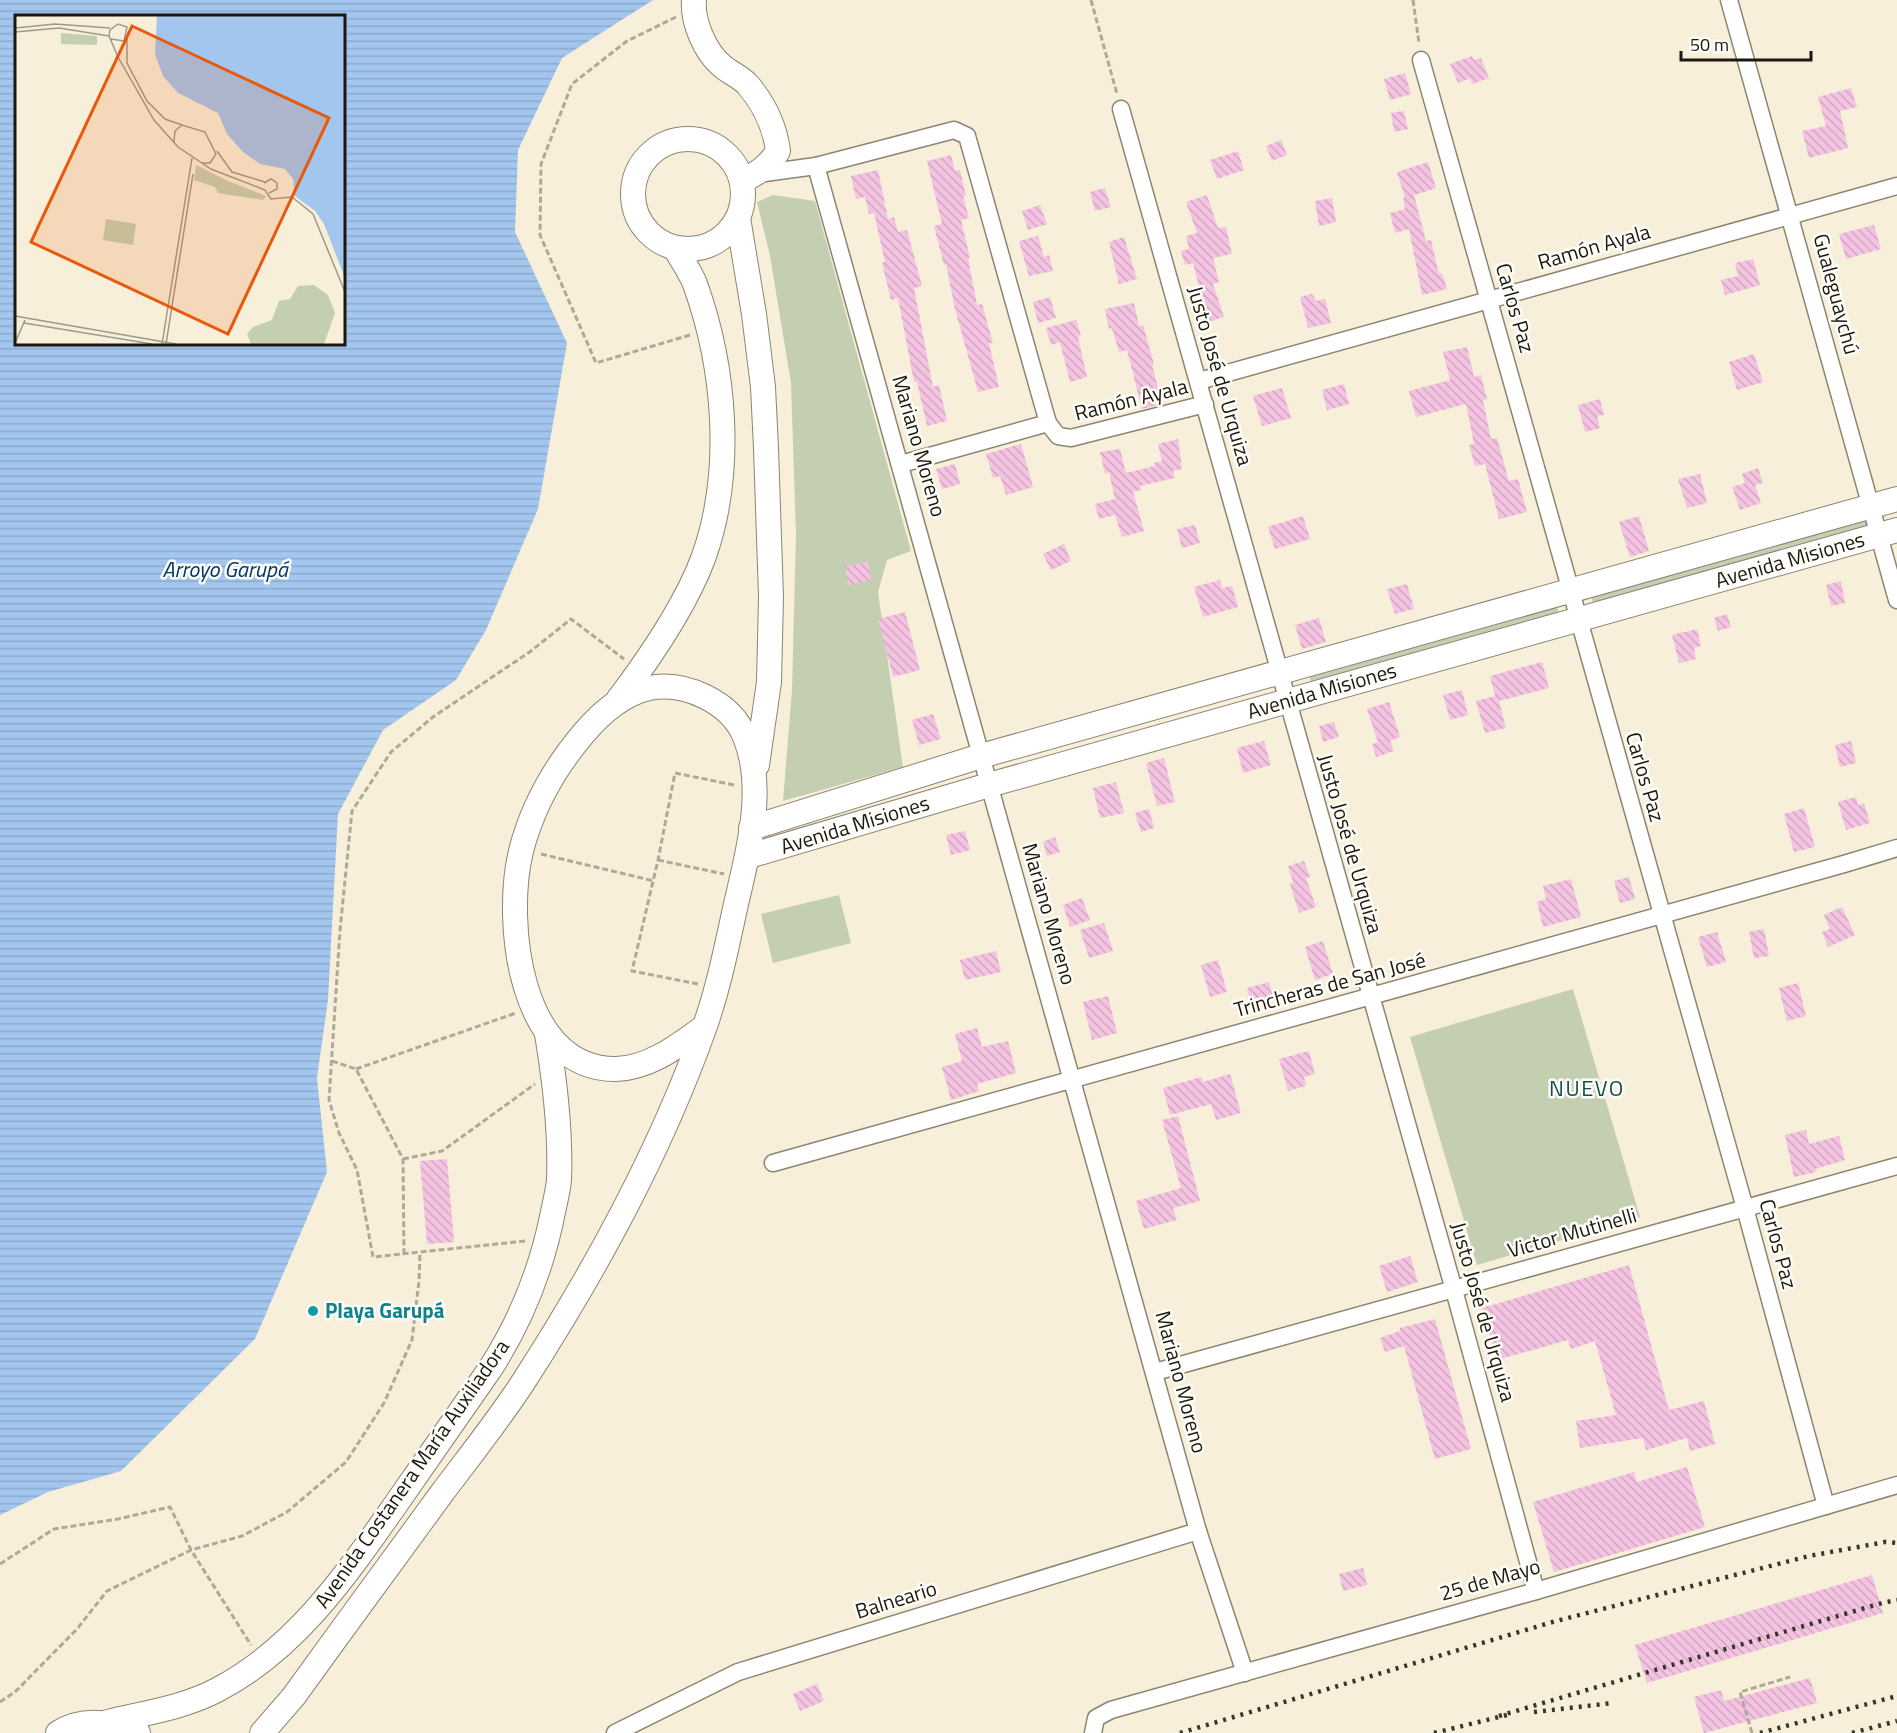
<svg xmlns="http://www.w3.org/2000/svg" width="1897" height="1733" font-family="'Titillium Web',sans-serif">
<defs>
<pattern id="water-rules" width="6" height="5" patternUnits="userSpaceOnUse" patternTransform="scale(1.5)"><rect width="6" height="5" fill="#a3c6ef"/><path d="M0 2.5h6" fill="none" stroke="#8ca9cc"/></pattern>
<pattern id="building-back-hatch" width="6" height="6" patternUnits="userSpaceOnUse" patternTransform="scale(1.5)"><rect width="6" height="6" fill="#f5c3e2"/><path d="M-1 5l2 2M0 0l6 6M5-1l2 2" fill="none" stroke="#d1a7c1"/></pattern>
</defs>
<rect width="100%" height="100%" fill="#f7efd9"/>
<g fill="#c4cfb1">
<polygon points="773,195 815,201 911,551 887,560 878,592 903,767 783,801 792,690 796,535 791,383 770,256 757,202"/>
<polygon points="1865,514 1869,529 1594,607 1590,592"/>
<polygon points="1556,603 1560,618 1313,689 1309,675"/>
<polygon points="839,895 851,943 773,963 761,914"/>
<polygon points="1573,989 1640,1217 1477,1265 1410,1037"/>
</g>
<path fill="url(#water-rules)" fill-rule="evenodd" d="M 0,0 L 653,0 L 562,58 L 518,150 L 515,232 L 567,343 L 538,509 L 486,630 L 456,680 L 383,730 L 338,814 L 328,1000 L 317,1078 L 327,1172 L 255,1339 L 121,1471 L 48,1492 L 0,1515 ZM 16,16 L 344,16 L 344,344 L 16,344 Z"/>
<g fill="url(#building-back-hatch)">
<polygon points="1472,56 1474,60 1481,58 1489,78 1472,84 1470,78 1458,83 1450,64"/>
<polygon points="1405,73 1411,94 1390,100 1384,79"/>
<polygon points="1851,88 1857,107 1840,111 1848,148 1809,158 1802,131 1826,126 1818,97"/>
<polygon points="1404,111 1408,129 1394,132 1391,113"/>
<polygon points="1281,140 1287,155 1272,161 1266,146"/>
<polygon points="1238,151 1244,170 1217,179 1210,160"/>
<polygon points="951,155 955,171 960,170 966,196 963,196 969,218 961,220 970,258 968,258 977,305 982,304 993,343 989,343 999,387 978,392 955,309 946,264 944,265 934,226 942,224 927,161"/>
<polygon points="1428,162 1436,188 1412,196 1414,195 1426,241 1431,240 1439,274 1442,273 1447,289 1422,295 1409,229 1395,233 1390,213 1405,209 1403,198 1405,198 1397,172"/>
<polygon points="878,170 888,219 894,217 898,232 907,230 922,286 914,288 933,387 939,385 947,421 927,426 917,382 914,382 898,298 891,300 882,263 885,262 874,213 869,214 865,197 856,199 851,176"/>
<polygon points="1105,188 1111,207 1095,211 1090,192"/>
<polygon points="1207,195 1218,228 1226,227 1232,254 1213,258 1219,282 1213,284 1224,317 1201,324 1194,300 1202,298 1193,263 1185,265 1181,251 1189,249 1186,236 1197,233 1186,202"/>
<polygon points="1332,198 1336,222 1319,226 1315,201"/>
<polygon points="1040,205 1047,224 1028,230 1022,211"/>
<polygon points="1874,225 1881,249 1846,259 1839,234"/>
<polygon points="1038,236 1044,257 1049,255 1053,271 1029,276 1019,241"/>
<polygon points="1124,237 1137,279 1119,284 1109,242"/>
<polygon points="1753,259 1760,285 1725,295 1721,280 1738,276 1735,263"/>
<polygon points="1312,294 1316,301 1325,299 1331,323 1308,328 1300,297"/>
<polygon points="1050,297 1056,318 1038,323 1033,302"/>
<polygon points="1134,303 1139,326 1143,325 1154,364 1152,364 1162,404 1142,409 1127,350 1119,352 1112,328 1109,329 1105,309"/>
<polygon points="1076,320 1081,336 1078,337 1087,377 1070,382 1060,342 1051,345 1046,328"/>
<polygon points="1467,347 1474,377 1481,375 1487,399 1483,400 1491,439 1497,438 1509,481 1518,479 1527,512 1499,519 1485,464 1475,466 1469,445 1474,444 1466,404 1416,417 1409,391 1450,380 1443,352"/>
<polygon points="1754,354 1763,382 1737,390 1729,362"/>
<polygon points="1344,384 1349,404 1327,410 1322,390"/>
<polygon points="1282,388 1291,418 1262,426 1253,396"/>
<polygon points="1600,399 1604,415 1597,416 1600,428 1585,432 1578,405"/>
<polygon points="1178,439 1182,469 1173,471 1175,478 1140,486 1141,490 1133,492 1144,531 1122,537 1115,515 1099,519 1095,504 1115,499 1109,472 1105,474 1100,452 1120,449 1126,473 1155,466 1154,463 1162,461 1158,444"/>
<polygon points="1021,444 1033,487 1006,495 1000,476 993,478 986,454"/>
<polygon points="955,464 960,484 942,489 936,469"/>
<polygon points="1758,468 1763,483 1755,485 1761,503 1740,510 1732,487 1745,483 1742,474"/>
<polygon points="1700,474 1707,503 1687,508 1678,479"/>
<polygon points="1303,516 1310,539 1275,549 1268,527"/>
<polygon points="1639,516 1649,551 1630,557 1619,522"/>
<polygon points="1195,525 1200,543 1182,548 1177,529"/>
<polygon points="1064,544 1071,561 1051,570 1043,554"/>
<polygon points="868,562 871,580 848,585 845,566"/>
<polygon points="1220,580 1222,588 1232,586 1238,607 1203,617 1194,587"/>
<polygon points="1841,581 1845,603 1831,606 1826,585"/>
<polygon points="1407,584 1414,609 1395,614 1387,589"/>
<polygon points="905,612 920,670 893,677 878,619"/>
<polygon points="1727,614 1731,627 1718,631 1714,618"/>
<polygon points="1319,618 1326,642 1302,649 1295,625"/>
<polygon points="1697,629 1701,646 1694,648 1696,659 1679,663 1672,635"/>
<polygon points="1542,662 1549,688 1499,701 1506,728 1485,733 1476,701 1495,696 1490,676"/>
<polygon points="1462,690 1468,715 1450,720 1443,695"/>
<polygon points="1389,702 1400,737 1390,741 1394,751 1376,757 1372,744 1378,742 1367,709"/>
<polygon points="933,714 941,739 919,745 912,720"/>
<polygon points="1334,722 1339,737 1323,742 1319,726"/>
<polygon points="1264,741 1271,765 1243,773 1237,748"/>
<polygon points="1851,741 1856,763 1840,767 1835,745"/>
<polygon points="1164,758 1175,802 1157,806 1146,763"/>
<polygon points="1116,782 1124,813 1100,818 1093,788"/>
<polygon points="1856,797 1858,805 1864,803 1870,823 1846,830 1838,802"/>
<polygon points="1804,808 1815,847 1794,852 1784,814"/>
<polygon points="1149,809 1154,828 1141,832 1135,813"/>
<polygon points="965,831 970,850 951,855 946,835"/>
<polygon points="1055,837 1060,852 1047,856 1043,842"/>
<polygon points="1304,861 1310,877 1306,878 1316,907 1299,913 1290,884 1293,882 1288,866"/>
<polygon points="1629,877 1635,899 1620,903 1614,881"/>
<polygon points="1571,879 1581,917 1543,927 1537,902 1546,899 1543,886"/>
<polygon points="1082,898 1090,920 1070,927 1063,905"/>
<polygon points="1842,907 1855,935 1828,947 1822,932 1830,929 1824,915"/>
<polygon points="1104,923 1113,951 1089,958 1080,930"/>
<polygon points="1764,929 1769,956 1754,958 1749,932"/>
<polygon points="1717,932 1726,962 1707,967 1698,937"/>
<polygon points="1323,941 1333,974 1315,980 1305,947"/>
<polygon points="996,951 1001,972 965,980 960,960"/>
<polygon points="1218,960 1227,992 1210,997 1201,965"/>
<polygon points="1269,982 1273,997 1251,1004 1247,988"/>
<polygon points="1798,983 1806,1016 1787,1021 1779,988"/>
<polygon points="1108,996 1117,1033 1092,1040 1083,1002"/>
<polygon points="977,1028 982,1047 1008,1041 1016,1073 977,1084 979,1091 951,1100 942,1067 962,1061 955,1034"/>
<polygon points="1309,1051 1315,1074 1304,1077 1306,1086 1288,1091 1279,1059"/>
<polygon points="1230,1074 1241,1113 1216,1120 1211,1104 1170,1115 1163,1088 1201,1077 1203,1082"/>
<polygon points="1178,1116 1200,1201 1173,1208 1177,1220 1144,1229 1136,1201 1181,1188 1162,1120"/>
<polygon points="1806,1130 1809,1144 1839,1136 1845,1160 1815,1169 1816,1172 1794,1177 1785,1135"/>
<polygon points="447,1159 454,1242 427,1244 420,1161"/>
<polygon points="1410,1256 1418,1282 1387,1292 1379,1266"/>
<polygon points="1629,1265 1669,1410 1704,1401 1715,1444 1690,1451 1687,1438 1646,1450 1643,1438 1580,1448 1576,1421 1616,1415 1595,1341 1571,1349 1568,1340 1497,1360 1482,1308"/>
<polygon points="1435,1319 1471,1449 1435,1459 1404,1346 1385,1352 1380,1338 1400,1331 1400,1328"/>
<polygon points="1687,1467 1705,1527 1554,1572 1533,1502 1634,1472 1637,1482"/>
<polygon points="1363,1568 1367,1585 1343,1591 1339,1574"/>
<polygon points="1872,1575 1883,1613 1647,1683 1635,1645"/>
<polygon points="1810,1678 1817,1703 1704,1733 1694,1697 1721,1690 1724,1701"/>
<polygon points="817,1684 824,1701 800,1711 793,1694"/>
</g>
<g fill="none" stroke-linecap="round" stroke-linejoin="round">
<defs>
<g id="street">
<polyline points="1729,0 1897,600"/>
<polyline points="1421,60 1745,1208 1826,1506"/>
<polyline points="1121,109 1454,1290 1536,1591"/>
<polyline points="816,166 1198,1531 1245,1673"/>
<polyline points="757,174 816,166 954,130 967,136 1048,423"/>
<polyline points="1199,381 1897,186"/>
<polyline points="901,464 1048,423 1058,436 1071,438 1205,404"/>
<polyline points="773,1163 1844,864 1897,848"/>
<polyline points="1155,1372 1897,1166"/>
<polyline points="615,1733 738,1672 1198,1531"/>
<polyline points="1093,1733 1096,1718 1111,1710 1536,1591 1897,1485"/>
</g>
<g id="secondary">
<path d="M 694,0 C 692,21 705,52 722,66 C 730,73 741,77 748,85 C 764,104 775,127 778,151 C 769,166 758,173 742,181"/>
<circle cx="688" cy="194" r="55"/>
<polyline points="738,218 754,314 763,387 766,448 771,597 769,682 757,765"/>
<path d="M 618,700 C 649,659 687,603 704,556 C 734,471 725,367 695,284 C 690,271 681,259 675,248"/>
<polyline points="751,828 981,756 1897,499"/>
<polyline points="749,856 989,785 1897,530"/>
<path d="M 108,1722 C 144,1713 183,1708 217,1690 C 296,1649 346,1575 396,1504 C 427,1459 459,1414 490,1369 C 521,1321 542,1268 553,1212 C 555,1202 558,1191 559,1180 C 561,1131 555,1082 547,1034"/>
<path d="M 58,1733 C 83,1717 112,1722 138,1733"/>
<path d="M 262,1733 L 294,1696 C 343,1628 393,1560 442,1493 C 469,1457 497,1422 522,1384 C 595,1271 660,1153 705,1026 C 719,986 727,945 736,904 C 748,852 766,789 745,737 C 731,702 685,681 649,688 C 622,694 601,713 584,733 C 555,767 532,808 521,851 C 504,921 519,1070 616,1069 C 650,1068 679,1045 704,1027"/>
</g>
</defs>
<use href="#street" stroke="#8c8571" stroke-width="19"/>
<use href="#secondary" stroke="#8c8571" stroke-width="26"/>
<g stroke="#afa998" stroke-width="3" stroke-dasharray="6 3" stroke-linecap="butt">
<polyline points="1091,0 1117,94"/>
<polyline points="1413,0 1419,43"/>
<polyline points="676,17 627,41 572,84 541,164 540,235 596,363 690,335"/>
<polyline points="541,854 654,881"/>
<polyline points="658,860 724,874"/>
<polyline points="698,984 632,971 658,860 675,773 734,785"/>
<polyline points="332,1061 356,1069 403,1159 404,1254"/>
<polyline points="356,1069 516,1013"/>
<polyline points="403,1159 442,1151 535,1084"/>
<polyline points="525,1241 373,1257 357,1170 339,1133 329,1100 340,930 352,811 391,752 433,717 531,651 571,619 624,659"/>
<polyline points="0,1564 54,1529 118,1519 170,1507 191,1550 251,1645"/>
<polyline points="0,1702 16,1691 77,1629 107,1591 191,1550 242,1536 287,1512 346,1462 384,1403 412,1340 419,1281 420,1253"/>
<polyline points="1752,1733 1740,1692 1790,1677"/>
</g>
<use href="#street" stroke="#fff" stroke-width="16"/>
<use href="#secondary" stroke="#fff" stroke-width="24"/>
<g stroke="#38362c" stroke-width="4.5" stroke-dasharray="3 6" stroke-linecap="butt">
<polyline points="1534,1712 1613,1703"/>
<polyline points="1499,1716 1882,1603 1897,1600"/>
<polyline points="1180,1733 1556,1621 1809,1556 1885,1542 1897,1543"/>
<polyline points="1434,1733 1507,1715"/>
<polyline points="1760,1733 1897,1696"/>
<polyline points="1852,1733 1897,1721"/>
</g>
</g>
<circle fill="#0f9aa8" stroke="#fefdf8" stroke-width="2" cx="313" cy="1311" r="6"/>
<g text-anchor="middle" stroke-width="5" stroke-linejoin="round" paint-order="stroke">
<g font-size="21" fill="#1a1810" stroke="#fefdf8">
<text transform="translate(1594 247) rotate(-16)" y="7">Ramón Ayala</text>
<text transform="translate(1836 294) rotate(75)" y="7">Gualeguaychú</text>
<text transform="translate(1515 308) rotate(74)" y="7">Carlos Paz</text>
<text transform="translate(1220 376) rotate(74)" y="7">Justo José de Urquiza</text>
<text transform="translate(1131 400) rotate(-14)" y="7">Ramón Ayala</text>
<text transform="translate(919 446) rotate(74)" y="7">Mariano Moreno</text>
<text transform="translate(1790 560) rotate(-16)" y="7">Avenida Misiones</text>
<text transform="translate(1322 691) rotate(-16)" y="7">Avenida Misiones</text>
<text transform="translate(1645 777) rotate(74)" y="7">Carlos Paz</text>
<text transform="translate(855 825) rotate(-17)" y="7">Avenida Misiones</text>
<text transform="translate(1350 844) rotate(74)" y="7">Justo José de Urquiza</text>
<text transform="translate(1049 914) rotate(74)" y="7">Mariano Moreno</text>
<text transform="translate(1330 985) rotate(-15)" y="7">Trincheras de San José</text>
<text transform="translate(1572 1233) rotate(-16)" y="7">Victor Mutinelli</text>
<text transform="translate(1778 1244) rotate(75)" y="7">Carlos Paz</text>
<text transform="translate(1483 1312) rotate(74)" y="7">Justo José de Urquiza</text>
<text transform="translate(1181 1382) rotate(75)" y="7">Mariano Moreno</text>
<text transform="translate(412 1474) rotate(-55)" y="7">Avenida Costanera María Auxiliadora</text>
<text transform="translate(1490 1580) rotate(-16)" y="7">25 de Mayo</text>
<text transform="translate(896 1600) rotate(-17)" y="7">Balneario</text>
</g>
<g font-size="21" font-weight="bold" fill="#0d838f" stroke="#fefdf8" text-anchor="start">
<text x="325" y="1318">Playa Garupá</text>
</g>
<g font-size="22" font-style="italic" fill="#033768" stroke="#fefdf8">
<text x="225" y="577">Arroyo Garupá</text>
</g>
<g font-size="22" letter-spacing="1.5" fill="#114f53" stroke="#fefdf8">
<text x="1587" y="1096">NUEVO</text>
</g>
</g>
<g transform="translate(15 15)">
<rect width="330" height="330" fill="#f7efd9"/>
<path d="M 46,18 L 82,21 L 82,30 L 46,29 ZM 181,150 L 211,165 L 251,181 L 248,185 L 203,178 L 200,172 L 179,165 ZM 91,204 L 121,209 L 118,230 L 88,225 Z" fill="#c4cfb1"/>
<path d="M 299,270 L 313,280 L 320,298 L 309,329 L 236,329 L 232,319 L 238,312 L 257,305 L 264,286 L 275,284 L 283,271 Z" fill="#c4cfb1"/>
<path d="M 142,1 L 330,1 L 330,263 L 309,209 L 300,196 L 280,181 L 278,164 L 270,154 L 245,149 L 228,137 L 212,119 L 203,98 L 163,78 L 148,61 L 140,39 Z" fill="#a3c6ef"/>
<path fill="none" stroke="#9f9989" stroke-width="1.5" d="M 0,13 L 40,9 L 95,13M 0,17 L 44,13 L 94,21M 96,24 L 109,26 L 112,12 L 103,9 L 95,15 L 94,21 L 103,42 L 139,105 L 163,132 L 196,154 L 250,175 L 256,184 L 277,182 L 298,199 L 330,277M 112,24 L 112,48 L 132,86 L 150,104 L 167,110M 159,127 L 160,116 L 167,110 L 190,117 L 201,139 L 195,148 L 187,148M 202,136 L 217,157 L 250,167M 249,168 L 256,164 L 262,168 L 262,174 L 254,178M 0,301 L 161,329M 9,308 L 137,329M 0,328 L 10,305M 147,329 L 177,143M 151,329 L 178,159"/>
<path fill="#e8590c" fill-opacity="0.15" stroke="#e8590c" stroke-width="3" d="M 117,11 L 314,103 L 213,319 L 16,227 Z"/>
<rect width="330" height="330" fill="none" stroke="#1a1810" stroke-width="3"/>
</g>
<path d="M1681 51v9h130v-9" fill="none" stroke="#1a1810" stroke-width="3"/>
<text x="1690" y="51" font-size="18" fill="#1a1810" stroke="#fefdf8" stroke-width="4.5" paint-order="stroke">50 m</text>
</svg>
